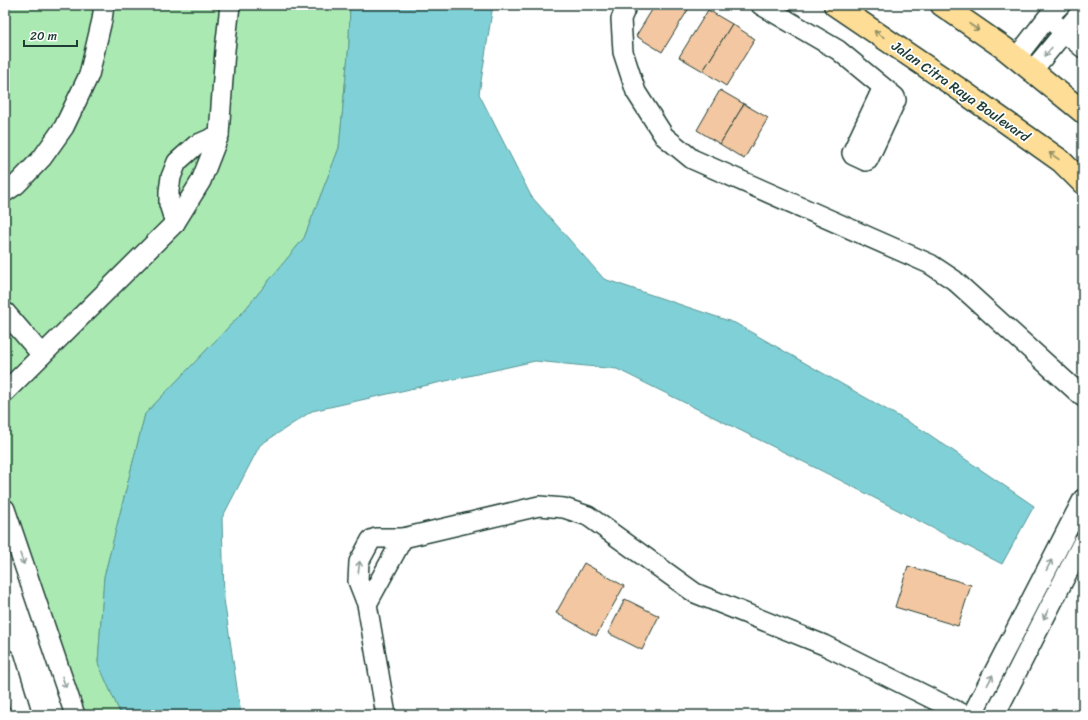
<svg xmlns="http://www.w3.org/2000/svg" width="1088" height="720" font-family="Sriracha,sans-serif">
<rect width="100%" height="100%" fill="#fff"/>
<filter id="ink" filterUnits="userSpaceOnUse"><feTurbulence type="fractalNoise" baseFrequency=".025" numOctaves="2"/><feDisplacementMap in="SourceGraphic" scale="8" xChannelSelector="R" yChannelSelector="G"/><feConvolveMatrix kernelMatrix="1 2 1 2 8 2 1 2 1" color-interpolation-filters="sRGB"/></filter>
<g filter="url(#ink)">
<polygon fill="#aaeab2" stroke="#649473" points="5,5 350,5 349,44 339,148 304,238 243,312 145,414 104,577 98,663 121,715 77,715 5,495"/>
<polygon fill="#80d1d7" stroke="#599696" points="350,5 493,5 479,94 531,196 604,279 735,323 924,431 1034,506 1002,564 834,477 617,369 535,361 312,411 260,445 222,518 224,599 241,715 121,715 98,663 104,577 145,414 243,312 304,238 339,148 349,44"/>
<g fill="#f2c7a1" stroke="#1f3d34">
<polygon points="655,5 691,5 662,52 636,36"/>
<polygon points="708,10 732,24 703,71 679,57"/>
<polygon points="732,24 755,39 726,86 703,71"/>
<polygon points="720,90 744,104 720,144 697,130"/>
<polygon points="744,104 768,118 744,159 720,144"/>
<polygon points="584,563 624,586 596,636 556,613"/>
<polygon points="908,566 971,585 958,626 895,607"/>
<polygon points="625,599 659,616 642,650 608,633"/>
</g>
<g fill="none" stroke-linecap="round" stroke-linejoin="round">
<defs>
<g id="minor">
<polyline points="627,5 621,19 623,52 636,92 664,136 692,159 930,264 954,280 1083,397"/>
<polyline points="761,5 838,50 895,97 896,100 868,160 866,161 853,155 852,153 883,87"/>
<polyline points="1055,24 1083,48"/>
<polyline points="1016,58 1047,18 1060,5"/>
<polyline points="1032,71 1076,18 1083,12"/>
<polyline points="5,192 17,184 42,158 64,127 89,75 102,20 104,5"/>
<polyline points="175,223 169,204 169,191 171,177 177,162 196,145 219,135"/>
<polyline points="5,312 42,355"/>
<polyline points="5,392 175,223 201,181 219,135 225,50 230,5"/>
<polyline points="5,509 75,715"/>
<polyline points="403,538 539,506 564,508 588,516 695,593 824,645 965,715"/>
<polyline points="367,604 403,538 376,538 371,540 359,562 358,581 367,604 386,715"/>
<polyline points="5,659 22,715"/>
<polyline points="972,715 1083,499"/>
<polyline points="995,715 1083,542"/>
</g>
<g id="major">
<polyline points="835,5 962,91 1061,161 1083,183"/>
<polyline points="942,5 1004,48 1083,112"/>
</g>
</defs>
<use href="#minor" stroke="#1f3d34" stroke-width="22"/>
<use href="#major" stroke="#1f3d34" stroke-width="25"/>
<use href="#minor" stroke="#fff" stroke-width="19"/>
<use href="#major" stroke="#fedd96" stroke-width="22"/>
</g>
<defs><path id="oneway-shaft" d="M-6 0H5M1.5-3L5.5 0L1.5 3" fill="none" stroke-width="1.6" stroke-linecap="round" stroke-linejoin="round"/></defs>
<g stroke="#8e8d65">
<use href="#oneway-shaft" transform="translate(974 27) rotate(35)"/>
<use href="#oneway-shaft" transform="translate(879 34) rotate(-146)"/>
<use href="#oneway-shaft" transform="translate(1054 156) rotate(-145)"/>
</g>
<g stroke="#8f9e9a">
<use href="#oneway-shaft" transform="translate(1048 52) rotate(130)"/>
<use href="#oneway-shaft" transform="translate(22 559) rotate(71)"/>
<use href="#oneway-shaft" transform="translate(1049 565) rotate(-63)"/>
<use href="#oneway-shaft" transform="translate(359 567) rotate(-83)"/>
<use href="#oneway-shaft" transform="translate(1046 614) rotate(117)"/>
<use href="#oneway-shaft" transform="translate(990 680) rotate(-63)"/>
<use href="#oneway-shaft" transform="translate(64 682) rotate(71)"/>
</g>
</g>
<g text-anchor="middle" stroke-width="3.5" stroke-linejoin="round" paint-order="stroke">
<g font-size="14" fill="#1f3d34" stroke="#fff">
<text transform="translate(961 91) rotate(35)" y="5">Jalan Citra Raya Boulevard</text>
</g>
</g>
<rect width="1088" height="720" fill="none" stroke="#fff" stroke-width="20"/>
<rect x="10" y="10" width="1068" height="700" fill="none" stroke="#1f3d34" stroke-width="1.5" filter="url(#ink)"/>
<path d="M24 40v6h53v-6" fill="none" stroke="#1f3d34" stroke-width="2"/>
<text x="30" y="40" font-size="12" fill="#1f3d34" stroke="#ffffff" stroke-width="3" paint-order="stroke">20 m</text>
</svg>
